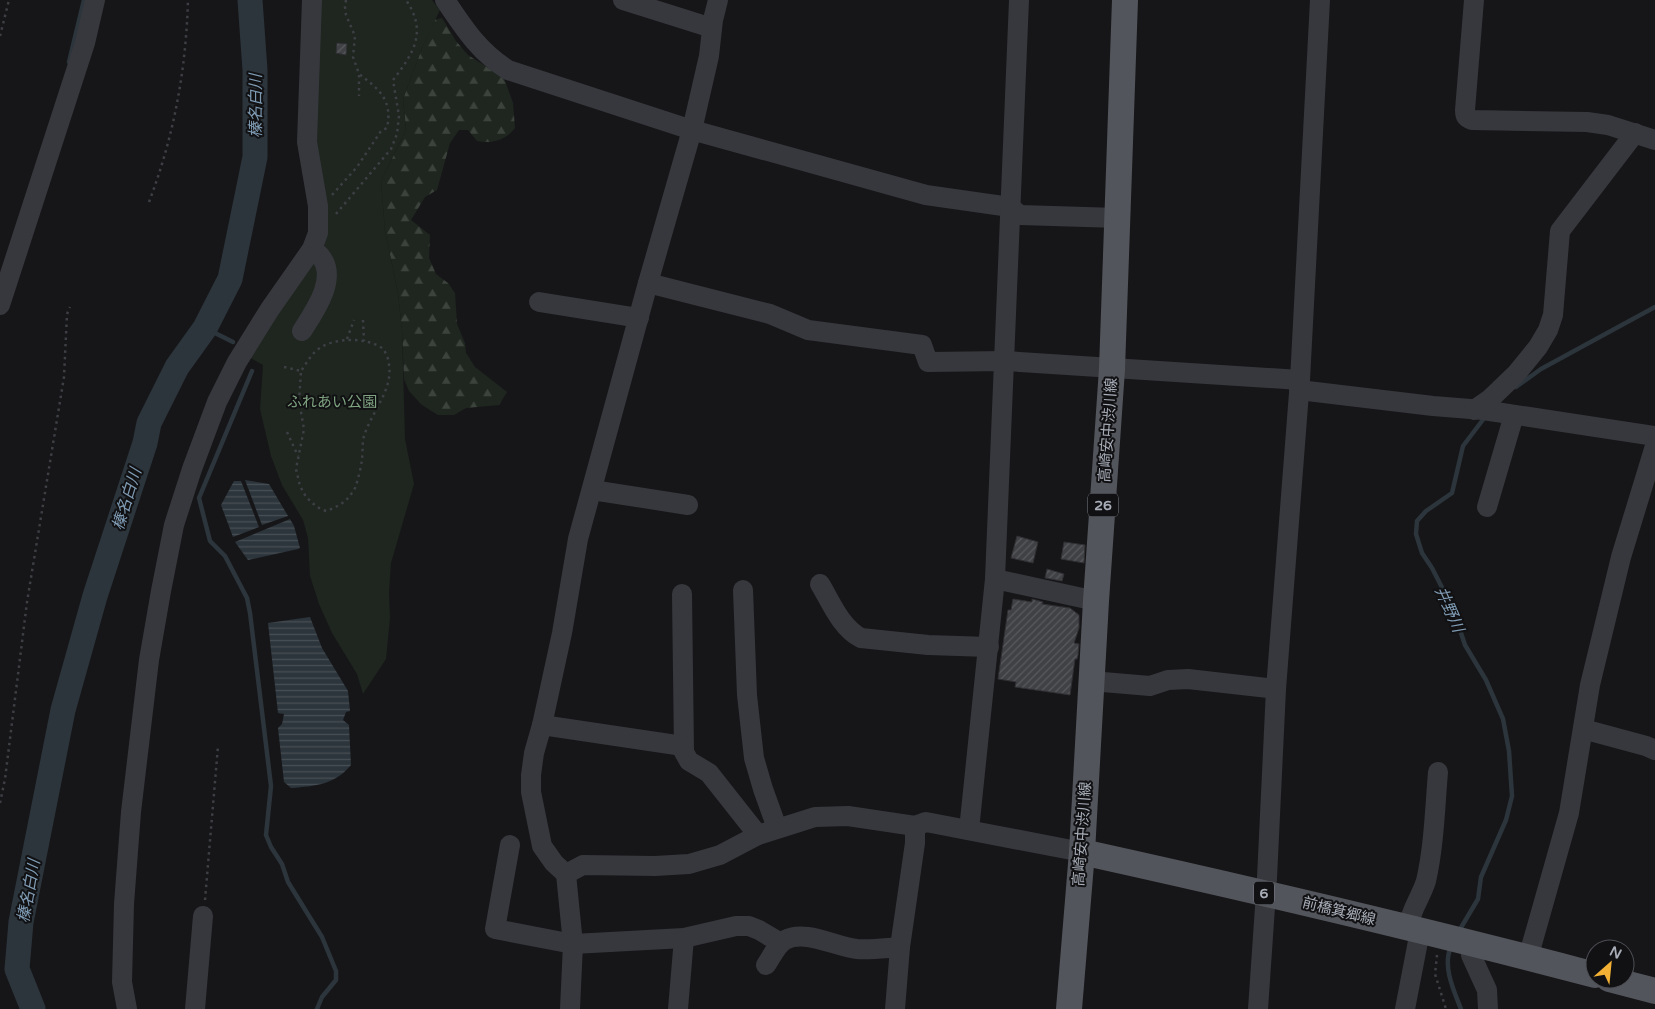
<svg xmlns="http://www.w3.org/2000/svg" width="1655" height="1009" font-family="'Varela Round','Noto Sans JP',sans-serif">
<defs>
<pattern id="forest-firs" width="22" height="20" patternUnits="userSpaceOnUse" patternTransform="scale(1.25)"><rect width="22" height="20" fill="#1e261f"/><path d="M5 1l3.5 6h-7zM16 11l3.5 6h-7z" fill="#3c433d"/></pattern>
<pattern id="water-rules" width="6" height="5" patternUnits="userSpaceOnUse" patternTransform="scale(1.25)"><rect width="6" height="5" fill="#2c353c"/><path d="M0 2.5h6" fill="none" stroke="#485056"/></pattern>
<pattern id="building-hatch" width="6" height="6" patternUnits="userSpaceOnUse" patternTransform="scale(1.25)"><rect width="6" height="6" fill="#404145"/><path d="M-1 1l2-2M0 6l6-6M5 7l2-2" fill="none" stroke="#595a5e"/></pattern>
</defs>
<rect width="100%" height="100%" fill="#161618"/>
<path fill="url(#forest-firs)" d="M 442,18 L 456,41 L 468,55 L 504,78 L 513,103 L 515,128 C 506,140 492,144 477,141 L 468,130 L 459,130 L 450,143 L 437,190 L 425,197 L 411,220 L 430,235 L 429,258 L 436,274 L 448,283 L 455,293 L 457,324 L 465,343 L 466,353 L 475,367 L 507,392 L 499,405 L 466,408 L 454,415 L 438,415 L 422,405 L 409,391 L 404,379 L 402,330 L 398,293 L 385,231 L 381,181 L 406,130 L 403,99 L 422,48 L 434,20 Z"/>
<polygon fill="#1e261f" points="319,0 432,0 440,10 422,48 403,99 406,130 381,181 385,231 398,293 402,330 405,439 414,484 391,563 389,592 390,618 386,659 363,694 357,674 332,633 319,604 310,576 308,538 303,520 282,485 271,456 260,409 263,365 245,355 309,260"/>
<g fill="url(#water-rules)">
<polygon points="245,480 269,484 288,516 262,525"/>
<polygon points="234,481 241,481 259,527 233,537 221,505"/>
<polygon points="290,519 294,526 300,548 298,549 248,560 235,542"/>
<path d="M 310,617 L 322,648 L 348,691 L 350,711 L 346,712 L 343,720 L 349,725 L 351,765 C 334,785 316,786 291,788 L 284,782 L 278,728 L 282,724 L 284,714 L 278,713 L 268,623 Z"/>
</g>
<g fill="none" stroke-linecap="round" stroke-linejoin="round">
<g stroke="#2c353c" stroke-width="4.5">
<polyline points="69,62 84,0"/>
<polyline points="205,328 233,342"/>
<polyline points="252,371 199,498 210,541 225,556 247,598 250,613 271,786 266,835 271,847 282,864 288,882 322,937 336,971 336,980 322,997 317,1009"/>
<polyline points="1516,387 1541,369 1655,307"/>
<polyline points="1459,931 1478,899 1481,877 1506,820 1512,796 1509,751 1503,719 1486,680 1465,645 1453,609 1432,568 1422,553 1416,534 1417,521 1426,511 1452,493 1463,446 1485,417"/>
<path d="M 1451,947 C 1442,966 1454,991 1461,1009"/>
</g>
<polyline stroke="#2c353c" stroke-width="25" points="33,1009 17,969 21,922 63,710 95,596 145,443 149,423 177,367 205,328 230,279 255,157 255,70 250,0"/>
</g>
<g fill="url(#building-hatch)" stroke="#303034">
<polygon points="337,43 347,44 346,55 336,53"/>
<polygon points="1017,536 1038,542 1033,563 1011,558"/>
<polygon points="1064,542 1085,545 1084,563 1061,559"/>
<polygon points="1047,569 1064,574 1062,581 1045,578"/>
<polygon points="1013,599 1032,602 1032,599 1043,602 1042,604 1070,608 1079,615 1079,628 1074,643 1079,644 1078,655 1077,659 1075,659 1070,695 1015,687 1016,682 998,679 1008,610 1011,610"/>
</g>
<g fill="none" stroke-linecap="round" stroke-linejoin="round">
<g stroke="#3d3f44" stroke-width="2.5" stroke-dasharray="2.5 4" stroke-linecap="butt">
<polyline points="346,0 345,7 346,15 355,36 353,57 359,74 359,96"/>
<polyline points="0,36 9,0"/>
<path d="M 332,195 L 357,167 L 381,131 L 387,128 C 393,100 379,89 359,74"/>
<path d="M 149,202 C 174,136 186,70 188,0"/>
<path d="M 336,214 L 391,149 L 397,134 L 399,116 L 393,80 C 413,54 428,32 406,0"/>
<polyline points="363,320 364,341"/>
<polyline points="347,339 354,320"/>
<path d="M 284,367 L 301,371 L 299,401 L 304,429 L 296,469 L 300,486 L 306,497 L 317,507 L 326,511 C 338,507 348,501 355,488 C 358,480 361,468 362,459 C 363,451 362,443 364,436 C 371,413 393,390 389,365 C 389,360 386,352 382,348 C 366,337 333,337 317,350 C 310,356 306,364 301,371"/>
<polyline points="287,432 298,456"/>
<polyline points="0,803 5,779 27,602 64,377 67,314 70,307"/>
<polyline points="205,900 218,746"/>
<polyline points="1437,955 1435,974 1446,1009"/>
</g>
<g stroke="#37383d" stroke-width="20">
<path d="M 445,0 C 464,28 478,51 508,70 L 692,130 L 926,195 L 1010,207 L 1020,215 L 1118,218"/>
<polyline points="623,0 712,28"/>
<path d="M 1474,0 L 1465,110 C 1465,116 1466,118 1472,120 L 1587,122 L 1608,125 L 1655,140"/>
<polyline points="648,283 770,314 808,330 922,345 928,362 1005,361 1300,380"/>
<polyline points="539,302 639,318"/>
<polyline points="0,305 85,43 95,0"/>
<path d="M 302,331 C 314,312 338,279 321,257 C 319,254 314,251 312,249"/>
<polyline points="1299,390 1433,406 1483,410 1655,436"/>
<polyline points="1474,410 1490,399 1516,374 1538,347 1548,330 1553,315 1560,231 1635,133"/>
<polyline points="592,490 688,505"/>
<polyline points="1487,507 1514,415"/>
<polyline points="995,579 1096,601"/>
<path d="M 820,584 C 831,602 841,628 861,638 L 928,645 L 989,647"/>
<polyline points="743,590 747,695 754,758 763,789 777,828"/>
<polyline points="682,594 684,752 689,761 709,773 758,835"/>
<polyline points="1091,681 1150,686 1168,680 1188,679 1276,689"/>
<polyline points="542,725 683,746"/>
<polyline points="1583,729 1646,746 1655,750"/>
<polyline points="969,830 995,579 1019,0"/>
<polyline points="510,845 495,929 573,944 684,938 736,926 749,926 759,930 781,943"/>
<polyline points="566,874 583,865 655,866 689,864 720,855 758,835 815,817 848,816 915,826"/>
<path d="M 1408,928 C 1410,911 1421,897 1426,881 C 1434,846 1435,808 1438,772"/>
<polyline points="1471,943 1471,955 1487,990 1488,1009"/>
<polyline points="1528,958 1569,813 1590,685 1621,557 1655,446"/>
<path d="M 766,965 C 771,958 777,944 785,940 C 805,929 836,947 857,949 C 871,950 885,948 900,947"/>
<polyline points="127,1009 122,982 124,904 131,812 149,660 161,591 174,525 192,469 217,402 237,362 270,309 312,249 318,233 318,206 307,142 312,0"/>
<polyline points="195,1009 203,916"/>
<polyline points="570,1009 573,944 566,874 554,863 542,846 531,792 531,775 534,753 542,725 562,633 578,539 648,283 692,130 709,56 713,20 718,0"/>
<polyline points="678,1009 684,938"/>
<polyline points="895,1009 900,947 915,843 915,826 926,822 1082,852"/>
<polyline points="1258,1009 1267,878 1276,689 1300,380 1320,0"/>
<polyline points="1405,1009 1420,931"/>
</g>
<g stroke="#53555c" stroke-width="26">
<path d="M 1082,852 C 1254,890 1425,930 1595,975"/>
<polyline points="1609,979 1655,991"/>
<polyline points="1069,1009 1082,852 1096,601 1112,369 1125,0"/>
</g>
</g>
<g text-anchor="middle" stroke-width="4" stroke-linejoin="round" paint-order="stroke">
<g fill="#111113" stroke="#7b7e86" stroke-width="1">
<rect x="1088" y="493.5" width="30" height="23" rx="4"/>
<rect x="1254" y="881.5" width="20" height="23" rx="4"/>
</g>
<g font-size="14" font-weight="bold" fill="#a8adb8">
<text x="1103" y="510">26</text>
<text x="1264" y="898">6</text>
</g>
<g font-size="15" fill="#7fa381" stroke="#111113">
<text x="332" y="407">ふれあい公園</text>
</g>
<g font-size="15" fill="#a8adb8" stroke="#111113">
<text transform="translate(1108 430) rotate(-86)" y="5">高崎安中渋川線</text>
<text transform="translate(1082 834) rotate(-86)" y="5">高崎安中渋川線</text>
<text transform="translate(1339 911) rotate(14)" y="5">前橋箕郷線</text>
</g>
<g font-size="16" font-style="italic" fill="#7f9bb3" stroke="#111113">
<text transform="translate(255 106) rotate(-90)" y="6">榛名白川</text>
<text transform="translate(126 499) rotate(-73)" y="6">榛名白川</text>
<text transform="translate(1450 609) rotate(66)" y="6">井野川</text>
<text transform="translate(28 891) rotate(-80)" y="6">榛名白川</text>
</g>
</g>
<g transform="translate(1610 964) rotate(27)"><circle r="24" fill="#111113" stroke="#4d4f55"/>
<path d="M0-4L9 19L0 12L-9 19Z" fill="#f2b134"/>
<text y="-8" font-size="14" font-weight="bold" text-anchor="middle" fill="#a8adb8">N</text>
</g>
</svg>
